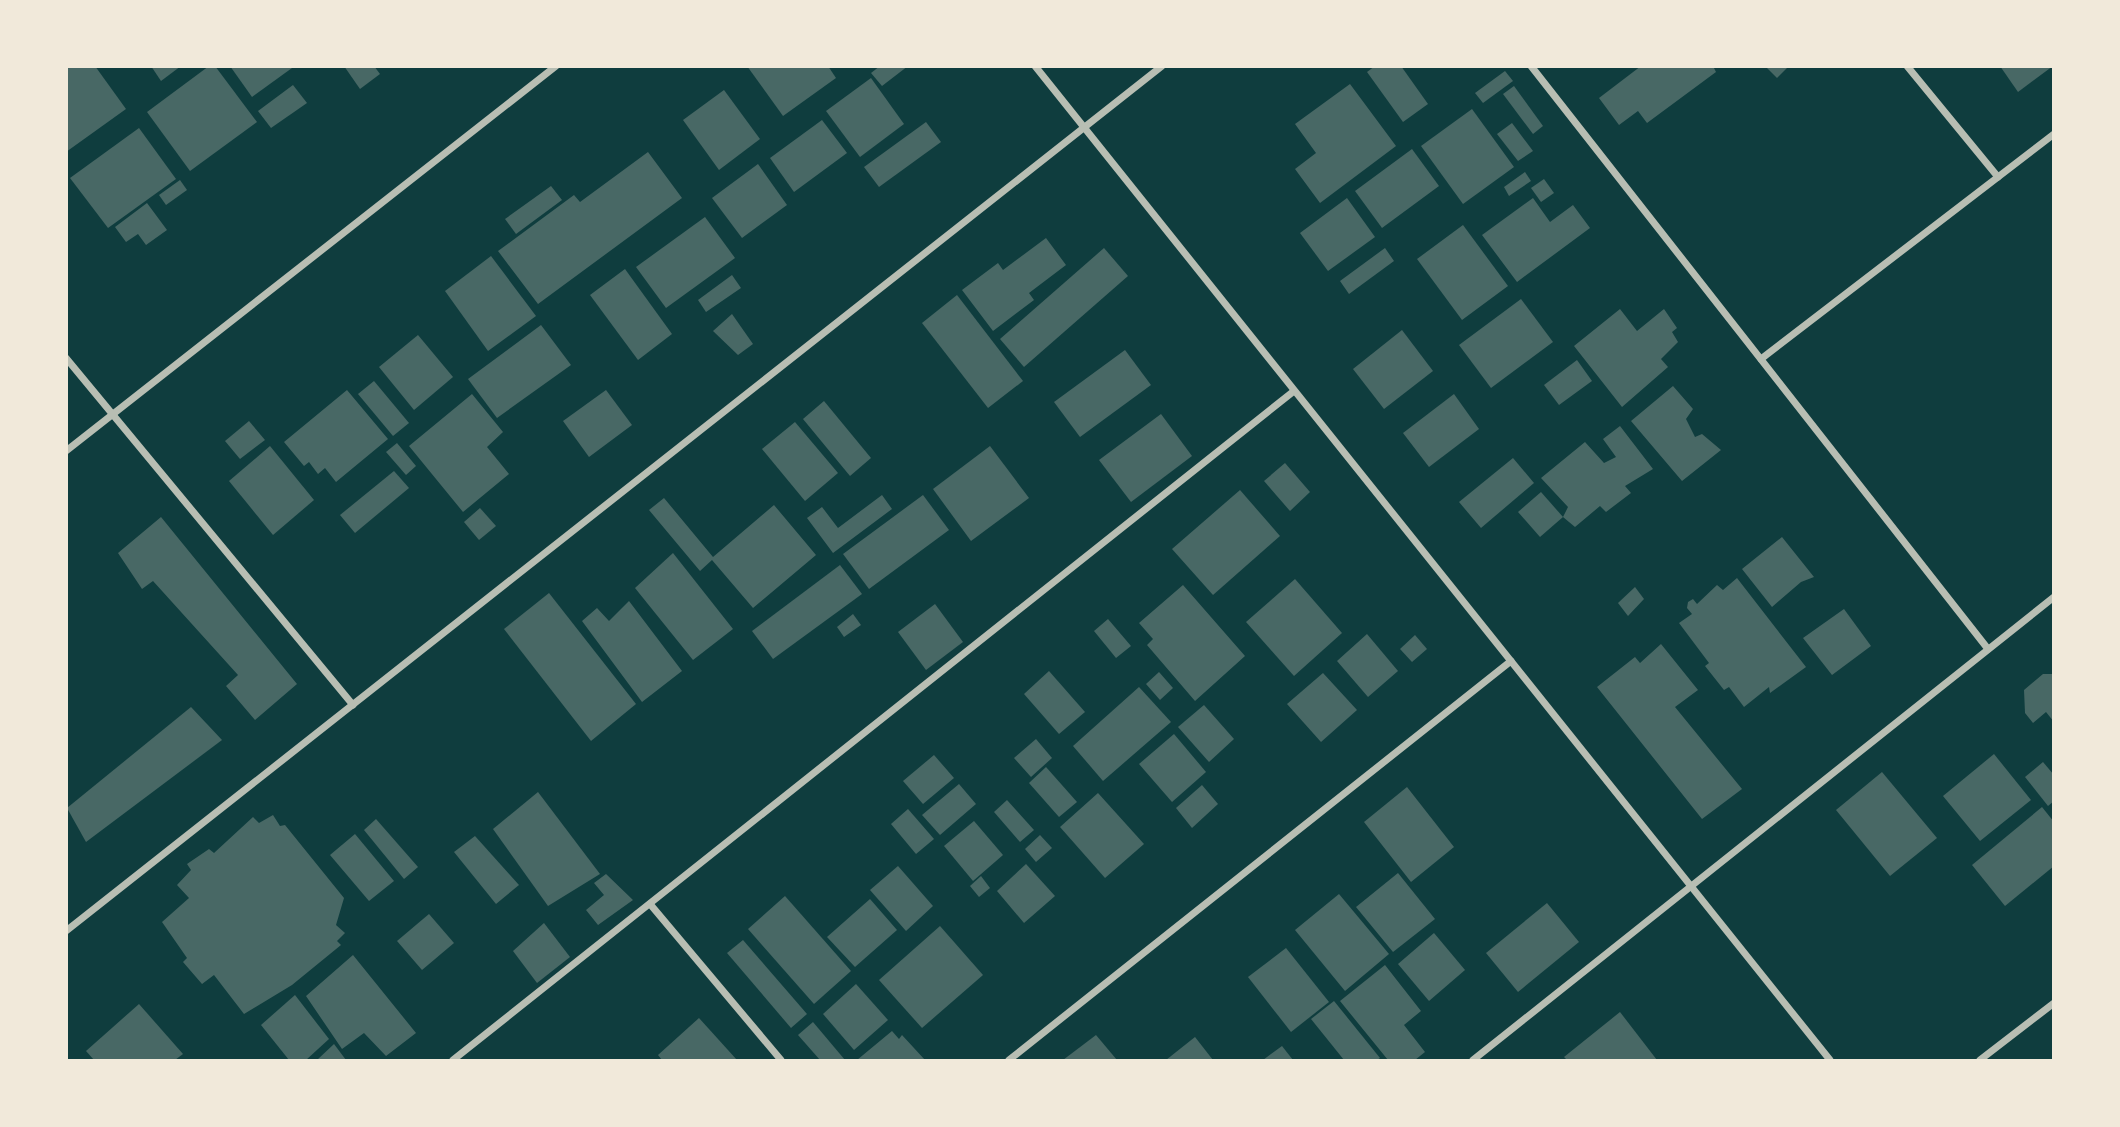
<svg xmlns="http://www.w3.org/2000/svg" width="2120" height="1127" font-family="'DM Sans',sans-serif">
<rect width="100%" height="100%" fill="#0f3d3e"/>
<g fill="#486865">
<polygon points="66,66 95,66 126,109 66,152"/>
<polygon points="151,66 181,66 161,81"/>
<polygon points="209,66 215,66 257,122 190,171 147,112"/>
<polygon points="230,66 291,66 292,68 252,97"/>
<polygon points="344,66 374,66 380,74 360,89"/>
<polygon points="747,66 828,66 836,78 783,116"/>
<polygon points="880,66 908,66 882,86 871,73"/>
<polygon points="1375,66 1401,66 1428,104 1403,122 1367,72"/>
<polygon points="1641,66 1713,66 1716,72 1647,123 1638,111 1619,125 1599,98"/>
<polygon points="1765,66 1789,66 1777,78"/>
<polygon points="2000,66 2053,66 2018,92"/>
<polygon points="1505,71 1513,81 1483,103 1475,93"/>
<polygon points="871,78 904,124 860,157 826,111"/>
<polygon points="1350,84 1396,146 1320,203 1295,169 1316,153 1295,124"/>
<polygon points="293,85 307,103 271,128 258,111"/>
<polygon points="1514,86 1543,126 1533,134 1503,94"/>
<polygon points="724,90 760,139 719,170 683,120"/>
<polygon points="1472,109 1514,167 1463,204 1421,146"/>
<polygon points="822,120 847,153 794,192 770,158"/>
<polygon points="926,122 941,142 879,187 864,167"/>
<polygon points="1512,123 1533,151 1518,161 1497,134"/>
<polygon points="139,128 176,179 108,228 70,178"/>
<polygon points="1412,149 1439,186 1382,228 1355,191"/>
<polygon points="648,152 682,198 538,304 498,251 574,195 580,202"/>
<polygon points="758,164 787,205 742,238 712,198"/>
<polygon points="1525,172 1531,181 1509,196 1504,187"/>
<polygon points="1544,179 1554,193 1541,202 1531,188"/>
<polygon points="180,180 187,190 166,205 159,195"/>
<polygon points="551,186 562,200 516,234 505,219"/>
<polygon points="1347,198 1375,237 1328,271 1300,233"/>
<polygon points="1533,198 1550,222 1573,205 1590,228 1517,282 1482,235"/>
<polygon points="147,203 167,230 146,245 138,234 126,242 115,227"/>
<polygon points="705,217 735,258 666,308 636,267"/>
<polygon points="1463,225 1508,286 1462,320 1417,259"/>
<polygon points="1046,238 1066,265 1029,293 1034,300 993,331 962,290 998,263 1003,270"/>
<polygon points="1104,248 1128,276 1024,367 1000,339"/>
<polygon points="1385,248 1394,261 1349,294 1340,281"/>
<polygon points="491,256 536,316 488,351 445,291"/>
<polygon points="625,269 672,334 638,360 590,295"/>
<polygon points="732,275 741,288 706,312 698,300"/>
<polygon points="957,295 1023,381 988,408 922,323"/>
<polygon points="1521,299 1553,342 1491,388 1459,345"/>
<polygon points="1620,309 1637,331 1664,309 1677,328 1672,332 1678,342 1661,359 1668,367 1622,407 1574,346"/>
<polygon points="732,314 753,344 738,355 713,331"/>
<polygon points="541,325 571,365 497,418 468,379"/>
<polygon points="1402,330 1433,371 1384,409 1353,369"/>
<polygon points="418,335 453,377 414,410 379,367"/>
<polygon points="1125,350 1151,385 1080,437 1054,402"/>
<polygon points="1577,360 1592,381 1559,405 1544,385"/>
<polygon points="374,381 409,423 393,436 358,394"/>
<polygon points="1673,386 1693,409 1686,419 1695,437 1702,434 1721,450 1682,481 1631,421"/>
<polygon points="347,390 388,439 336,482 325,468 318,474 309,462 304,466 284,442"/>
<polygon points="606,390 632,425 589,457 563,421"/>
<polygon points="472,394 503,432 487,447 509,474 463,512 409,446"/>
<polygon points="1454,394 1479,429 1429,467 1403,433"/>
<polygon points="824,401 871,458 850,476 803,419"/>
<polygon points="1161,414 1192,456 1131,502 1099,460"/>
<polygon points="249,421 265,440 240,459 225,441"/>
<polygon points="795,422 838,473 805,501 762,449"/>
<polygon points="1620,426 1653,469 1625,486 1631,493 1606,512 1600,506 1575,527 1563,517 1568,507 1541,478 1585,442 1604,463 1616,457 1603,439"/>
<polygon points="397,443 416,466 406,475 386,452"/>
<polygon points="270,446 314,500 273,535 229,481"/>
<polygon points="990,446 1029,498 971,541 933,489"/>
<polygon points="1513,458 1534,483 1481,528 1459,502"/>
<polygon points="1285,463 1310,492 1290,511 1264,481"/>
<polygon points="394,471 409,488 355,533 340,515"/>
<polygon points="1240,490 1280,536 1213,595 1172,549"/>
<polygon points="1541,492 1563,517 1540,537 1518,512"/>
<polygon points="882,495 892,509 833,553 807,518 822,507 838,528"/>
<polygon points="923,495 949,530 869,589 843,554"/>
<polygon points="664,498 713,557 774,505 816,555 753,608 712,560 700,571 649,510"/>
<polygon points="480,508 496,526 479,540 464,522"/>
<polygon points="161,517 297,684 255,720 226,686 238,675 153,581 142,589 118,553"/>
<polygon points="1782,537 1814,577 1801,582 1772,607 1742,569"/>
<polygon points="673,553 733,629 693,660 635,588"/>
<polygon points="840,565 862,594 773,659 752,631"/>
<polygon points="1737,578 1806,667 1770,693 1769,687 1744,707 1729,687 1724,690 1705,666 1709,663 1679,623 1692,614 1687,608 1688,602 1693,599 1697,604 1717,585 1723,590"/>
<polygon points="1295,579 1342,633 1294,676 1246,622"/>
<polygon points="1183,585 1245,656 1195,701 1147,645 1153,639 1139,623"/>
<polygon points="1635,587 1644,599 1628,616 1618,603"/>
<polygon points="549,593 636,704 591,741 504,629"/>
<polygon points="629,601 682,671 642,702 582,621 597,608 609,621"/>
<polygon points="935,604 963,642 926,670 898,632"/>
<polygon points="1844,609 1871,646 1832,675 1803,638"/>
<polygon points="853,614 861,625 844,637 837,627"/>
<polygon points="1108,619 1131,646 1116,658 1094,631"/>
<polygon points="1367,634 1398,671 1368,697 1337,661"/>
<polygon points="1415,635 1427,649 1412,662 1400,649"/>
<polygon points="1661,644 1698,690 1675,707 1742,789 1702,819 1597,687 1635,657 1640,663"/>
<polygon points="1049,671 1085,712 1059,734 1024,694"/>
<polygon points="1159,672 1173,688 1160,700 1146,684"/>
<polygon points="1323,673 1357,710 1321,742 1287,704"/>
<polygon points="2043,674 2054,674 2054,722 2046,712 2033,723 2025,713 2024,690"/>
<polygon points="1139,687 1171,722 1103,781 1073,746"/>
<polygon points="1204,705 1234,739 1209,762 1178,727"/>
<polygon points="191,707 222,740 86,842 67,808"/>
<polygon points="1174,734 1206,772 1172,802 1139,764"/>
<polygon points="1036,739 1052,758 1031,777 1014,758"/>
<polygon points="1994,754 2031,800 1980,841 1943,796"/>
<polygon points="934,755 954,778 923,804 903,781"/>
<polygon points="2043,762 2054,775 2054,801 2048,806 2025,777"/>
<polygon points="1046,767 1077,802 1059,817 1029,783"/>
<polygon points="1882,772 1937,838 1890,876 1836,810"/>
<polygon points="959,784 976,804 940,835 922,815"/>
<polygon points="1202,785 1218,804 1192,828 1176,808"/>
<polygon points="1407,787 1454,847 1411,882 1364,822"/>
<polygon points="538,792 600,874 548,906 493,829"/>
<polygon points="1098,793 1144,844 1105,878 1060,827"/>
<polygon points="1007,800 1034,830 1020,842 994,812"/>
<polygon points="2042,807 2054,822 2054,866 2005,906 1972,865"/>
<polygon points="908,809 934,839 916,854 891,824"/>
<polygon points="273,815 280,826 285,825 344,898 336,925 345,933 337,941 341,945 292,985 244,1014 214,975 202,984 183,962 187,958 162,922 189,898 177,885 191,870 187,864 209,849 214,853 253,817 259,823"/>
<polygon points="376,819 418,867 404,879 364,830"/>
<polygon points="974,821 1003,855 973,881 944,846"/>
<polygon points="355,834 394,881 369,901 330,855"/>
<polygon points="1040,835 1052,848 1036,862 1025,849"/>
<polygon points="475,836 519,885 496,904 454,852"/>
<polygon points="1026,864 1055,896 1024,923 997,891"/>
<polygon points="898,866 933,906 906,931 870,890"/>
<polygon points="1398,873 1435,919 1393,952 1356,907"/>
<polygon points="606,874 633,900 598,925 586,910 604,895 594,883"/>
<polygon points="981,876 990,888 979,897 970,886"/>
<polygon points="1339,894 1389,954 1345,991 1295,930"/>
<polygon points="785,896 851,971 814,1004 748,929"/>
<polygon points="870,899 897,930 855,967 827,937"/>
<polygon points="1547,903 1579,942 1518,992 1486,953"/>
<polygon points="429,914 454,943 422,970 397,941"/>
<polygon points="544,923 570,957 537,983 513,951"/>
<polygon points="940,926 983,975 922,1028 879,980"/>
<polygon points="1434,933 1465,970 1429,1001 1398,964"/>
<polygon points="743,940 807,1014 791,1028 727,953"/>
<polygon points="1286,948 1329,1002 1291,1032 1248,977"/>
<polygon points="353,955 416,1033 386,1056 364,1033 342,1049 306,996"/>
<polygon points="1385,965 1421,1011 1404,1025 1425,1052 1415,1060 1388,1060 1340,1001"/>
<polygon points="856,984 888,1020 854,1050 823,1014"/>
<polygon points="295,995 329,1039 306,1060 289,1060 261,1025"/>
<polygon points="1334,1001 1380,1058 1377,1060 1344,1060 1311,1019"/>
<polygon points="139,1004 183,1054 175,1060 94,1060 86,1051"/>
<polygon points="1620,1012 1657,1060 1567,1060 1564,1057"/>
<polygon points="699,1018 737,1060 662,1060 658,1055"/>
<polygon points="813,1022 845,1060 820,1060 798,1035"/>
<polygon points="892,1031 899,1039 902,1035 925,1060 857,1060"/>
<polygon points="1096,1035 1117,1060 1063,1060"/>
<polygon points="1195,1037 1213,1060 1166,1060"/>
<polygon points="334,1044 346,1060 317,1060"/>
<polygon points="1282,1046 1293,1060 1263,1060"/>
</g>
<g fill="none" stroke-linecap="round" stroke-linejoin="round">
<g stroke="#b8beb3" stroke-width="7">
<polyline points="1035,66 1830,1060"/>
<polyline points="1531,66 1988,649"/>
<polyline points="1907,66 1998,177"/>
<polyline points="66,358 353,705"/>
<polyline points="1761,359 2054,134"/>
<polyline points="66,451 556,66"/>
<polyline points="650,904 781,1060"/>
<polyline points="66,931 1162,66"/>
<polyline points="453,1060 1294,391"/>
<polyline points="1009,1060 1511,661"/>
<polyline points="1473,1060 2054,597"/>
<polyline points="1980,1060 2054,1003"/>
</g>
</g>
<rect width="2120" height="1127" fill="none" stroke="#f1e9da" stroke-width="136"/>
</svg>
